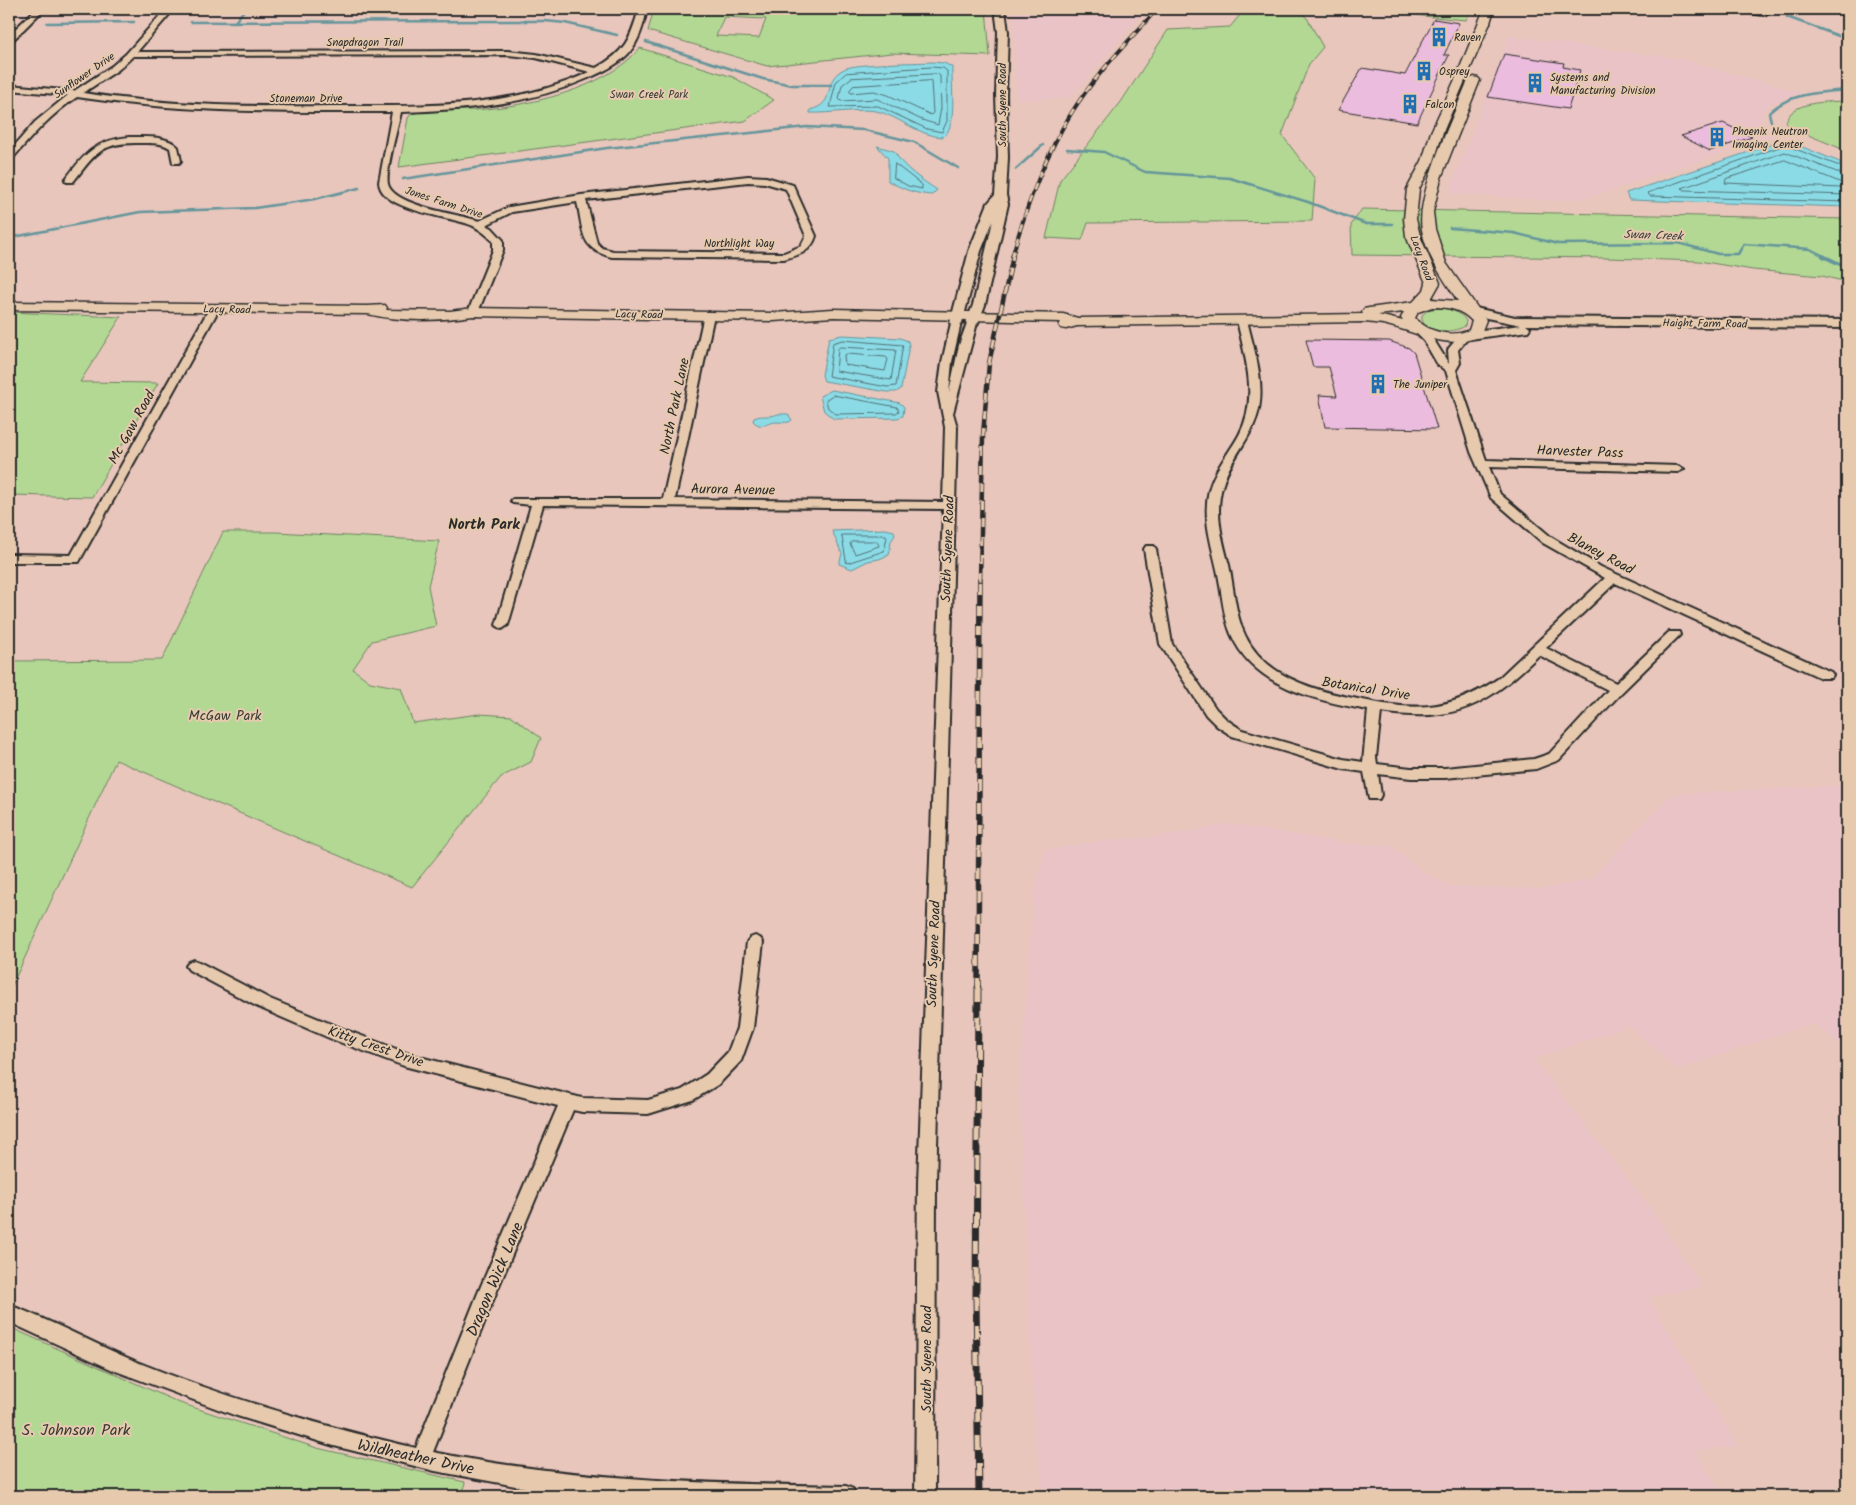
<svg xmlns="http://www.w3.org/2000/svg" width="1856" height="1505" font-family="Kalam,sans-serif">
<rect width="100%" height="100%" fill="#e8c6bc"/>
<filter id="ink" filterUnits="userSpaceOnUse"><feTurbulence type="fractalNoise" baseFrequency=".02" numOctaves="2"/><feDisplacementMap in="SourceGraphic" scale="10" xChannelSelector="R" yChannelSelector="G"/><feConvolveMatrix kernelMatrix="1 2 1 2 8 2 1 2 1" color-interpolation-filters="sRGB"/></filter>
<g filter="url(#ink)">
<g fill="#e9c3c6">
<polygon points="1013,9 1146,9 1070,98 1017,100"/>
<polygon points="1509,36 1680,59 1802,93 1772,103 1762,112 1762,120 1773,131 1775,135 1773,137 1590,197 1559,201 1449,193"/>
<polygon points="1847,785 1847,1050 1813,1023 1677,1070 1629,1026 1534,1059 1651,1209 1702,1287 1648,1297 1738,1446 1696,1451 1722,1496 1044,1496 1034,1430 1019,1090 1034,889 1045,850 1107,840 1157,837 1229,824 1353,844 1389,845 1424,873 1451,886 1541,889 1591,879 1671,794"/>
</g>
<g fill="#b2d894" stroke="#6e8260" fill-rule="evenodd">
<path d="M 654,9 L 986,9 L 990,56 L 892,53 L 767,66 L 648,31 ZM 724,17 L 765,19 L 766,19 L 759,38 L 716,36 Z"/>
<polygon points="1245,9 1297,9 1307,18 1323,47 1309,64 1282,135 1315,179 1312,221 1088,223 1082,240 1046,238 1060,180 1121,102 1168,30 1230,27"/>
<polygon points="1391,9 1471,9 1466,20 1423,16"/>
<path d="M 640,48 L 733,77 L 774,100 L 745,121 L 399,167 L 408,118 L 411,114 C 428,109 456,111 475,110 C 527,106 605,90 640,48 Z"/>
<path d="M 1847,101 L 1847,151 L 1796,130 L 1786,124 C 1788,100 1830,102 1847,101 Z"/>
<polygon points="1362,209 1847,219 1847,282 1822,276 1753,270 1699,261 1608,258 1352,255 1351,225"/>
<path d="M 1438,308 C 1449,309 1460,311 1466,321 L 1465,326 C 1454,334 1419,334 1422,315 L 1428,310 Z"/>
<polygon points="9,312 121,317 80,382 158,383 92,497 9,495"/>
<polygon points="223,532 276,532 439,541 428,586 436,626 372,641 353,669 370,682 401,688 413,723 479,714 512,716 541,738 531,762 501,777 412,887 116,760 9,992 9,661 162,660"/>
<polygon points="9,1327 180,1403 317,1448 465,1482 463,1496 9,1496"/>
</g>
<g fill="#8bdbe6" stroke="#65959b">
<path d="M 932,62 L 944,63 L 952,67 C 951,84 958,127 943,137 C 918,136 899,116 876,111 C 862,108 828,114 810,113 L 810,110 C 839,103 820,81 844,69 C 856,63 915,63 932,62 Z"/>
<polygon points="1785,140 1847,165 1847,207 1629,200 1626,193"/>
<path d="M 877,146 L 894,151 C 903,168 922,180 937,190 L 932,195 C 915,194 903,189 888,181 L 888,158 Z"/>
<polygon points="842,335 900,338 908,341 909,346 901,389 896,392 887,392 824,381 822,375 829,338"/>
<polygon points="832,390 900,403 904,407 903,416 897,418 834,419 824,411 820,396"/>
<path d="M 778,414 L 788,414 L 792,420 L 789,422 C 784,423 781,422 777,422 C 767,422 762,430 753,421 L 754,418 C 763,414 769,418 778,414 Z"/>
<polygon points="885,529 894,531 895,535 891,541 889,555 879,559 868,561 852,569 839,564 842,554 832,531"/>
</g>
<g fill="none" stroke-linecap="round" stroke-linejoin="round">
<g stroke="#517176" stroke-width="1">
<polygon points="932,67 943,68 947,71 947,121 942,132 927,129 878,106 830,107 836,82 846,73"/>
<polygon points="938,74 940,76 941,108 938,125 922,120 877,99 841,101 839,99 842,85 851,78"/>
<polygon points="931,81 933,113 931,115 888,95 874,91 851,93 849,91 853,86"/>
<polygon points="1785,160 1842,183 1844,186 1841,188 1725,183 1726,179"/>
<polygon points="895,164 922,185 922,189 908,186 894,178"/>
<polyline points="1847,169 1785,145 1647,193 1650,196 1847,202"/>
<polyline points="1847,176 1785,152 1682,188 1685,190 1847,195"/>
<polygon points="843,340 903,345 896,386 887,387 828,376 833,343"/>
<polygon points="840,347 896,350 891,380 836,371 838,349"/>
<polygon points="847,354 886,357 888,359 885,371 845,365 844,356"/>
<polygon points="833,395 897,407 899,411 896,413 836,414 828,408 826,400"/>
<polygon points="842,535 886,535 887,537 884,551 847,563"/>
<polygon points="853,541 877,541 879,546 855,554 850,544"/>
</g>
<g stroke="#65959b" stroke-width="2.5">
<polyline points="1787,17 1847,39"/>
<polyline points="191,22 545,21 565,23 617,35"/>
<polyline points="235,22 245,9"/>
<polyline points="47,23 134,22"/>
<polyline points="646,42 763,79 792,85 831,85"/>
<path d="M 1771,121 L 1769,113 C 1788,93 1821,92 1847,90"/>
<polyline points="1067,149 1104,152 1145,172 1230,178 1308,202 1366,224 1392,224"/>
<polyline points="1016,169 1043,145"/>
<polyline points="403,179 607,148 807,127 864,130 914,142 958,168"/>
<polyline points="1450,228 1514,233 1558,244 1678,243 1718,254 1738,254 1744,244 1810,249 1826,257"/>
<polyline points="9,238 140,212 255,208 315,199 359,188"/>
</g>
<polyline stroke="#65959b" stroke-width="4" points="1823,256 1842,265 1847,264"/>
</g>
<g fill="#ebbcde" stroke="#2b2b2b">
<polygon points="1434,19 1459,23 1444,55 1449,55 1417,123 1338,110 1362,68 1405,75"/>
<polygon points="1504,54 1564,63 1563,67 1580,70 1568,109 1488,97"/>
<polygon points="1723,123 1752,137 1710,151 1681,136"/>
<polygon points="1306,340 1389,341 1409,348 1414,353 1437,429 1325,427 1319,395 1337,396 1329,367 1313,367"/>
</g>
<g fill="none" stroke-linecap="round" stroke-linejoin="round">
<defs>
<g id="minor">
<polygon points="36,9 44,9 12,41 9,41 9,35"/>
<path d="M 166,9 L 174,9 L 137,52 L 508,51 L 536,54 L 596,68 C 625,52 630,40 639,9 L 647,9 C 644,24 639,42 628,54 C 617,65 601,73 586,79 C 527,105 465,110 401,112 C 398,127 385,171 388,184 C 393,206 459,214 479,221 L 509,207 L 581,195 L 748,176 L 766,177 L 793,185 L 816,236 C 811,252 799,255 784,259 L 612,257 C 579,249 584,231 577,202 L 512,212 L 486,225 L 492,228 L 503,240 L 503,250 L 478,312 L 473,315 L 468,312 L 493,250 L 493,241 C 486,234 480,229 471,225 C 449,216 381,211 379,182 L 392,112 C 286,112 182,113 77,97 C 51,114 32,136 12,159 L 9,160 L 9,152 L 35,122 L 68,95 L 9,90 L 9,85 L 74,91 L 112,66 L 126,54 ZM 508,55 L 536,58 L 590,72 C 510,109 423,106 337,106 C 252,107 168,106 83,93 L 118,70 L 133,56 ZM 748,182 L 765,183 L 786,189 L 806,236 L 801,246 L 784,253 L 613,251 L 602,248 L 597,243 L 586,200 Z"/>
<polygon points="1731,9 1768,9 1768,13 1764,15 1735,11"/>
<path d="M 129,137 C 145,137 167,135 178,147 L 181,161 L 179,163 L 173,163 L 170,148 C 161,142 150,143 139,143 C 101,142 95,154 73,182 L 67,182 L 65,180 C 84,154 96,140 129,137 Z"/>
<polygon points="214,306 219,309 79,562 9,562 9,554 71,555 209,309"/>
<polygon points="709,312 714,315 675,499 943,502 945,427 938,392 942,362 951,323 956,320 960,321 961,323 952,362 949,393 959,345 967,323 972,320 977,323 953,413 957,427 955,506 936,1182 935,1496 915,1496 918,1182 943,509 543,505 508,625 502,629 496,625 531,505 513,503 511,501 513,499 663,499 704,315"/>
<path d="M 1242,317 L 1247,320 C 1253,347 1263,374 1260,402 C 1257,434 1232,454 1223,484 C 1214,511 1222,539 1229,565 C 1234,588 1235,614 1245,635 C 1263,674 1309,689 1348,697 C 1409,710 1446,715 1499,678 L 1605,578 L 1543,543 L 1491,498 L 1471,452 L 1446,371 L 1438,365 L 1424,341 L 1413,330 L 1418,327 L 1432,337 L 1449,364 L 1448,350 L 1449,348 L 1460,335 L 1468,335 L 1469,337 L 1458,350 L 1460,363 L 1456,370 L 1486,460 L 1678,466 L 1684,469 L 1678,472 L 1489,467 L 1500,494 L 1551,537 L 1601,567 L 1831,672 L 1833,675 L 1831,678 L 1821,678 L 1615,583 L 1546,648 L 1616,683 L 1669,632 L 1679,632 L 1680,635 L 1622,692 L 1559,760 L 1536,769 L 1445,778 L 1411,778 L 1378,774 L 1381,795 L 1379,799 L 1369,799 L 1364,772 L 1343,769 L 1232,736 L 1217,726 L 1206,715 L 1160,644 L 1144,549 L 1146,546 L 1154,546 L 1156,549 L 1172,644 L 1216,709 L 1227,720 L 1242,730 L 1343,759 L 1363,762 L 1368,710 C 1317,701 1253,687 1231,634 C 1223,615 1222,594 1218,574 C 1213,549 1203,522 1208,495 C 1212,472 1228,455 1239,435 C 1259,398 1245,358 1237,320 ZM 1539,655 L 1608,690 L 1549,754 L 1534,759 L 1445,768 L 1411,768 L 1377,764 L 1376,757 L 1381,712 C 1457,723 1486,706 1539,655 Z"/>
<path d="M 755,936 L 760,938 L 763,942 L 753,1028 L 741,1061 L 719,1084 L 693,1100 L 648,1114 L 582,1112 L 573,1110 L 496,1293 L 433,1452 C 570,1480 707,1484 846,1486 L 853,1489 L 856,1496 L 597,1496 L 537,1490 L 435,1471 L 334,1446 L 234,1415 L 113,1370 L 9,1322 L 9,1305 C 53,1321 94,1344 137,1362 C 227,1398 321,1426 416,1448 L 478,1293 L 558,1106 L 404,1066 L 334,1040 L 258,1007 L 189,970 L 186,966 L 189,962 L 194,960 L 199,962 L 270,999 L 346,1030 L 412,1055 L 582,1098 L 648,1100 L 682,1090 L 707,1074 L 728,1052 L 737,1028 L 747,942 L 750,938 Z"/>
</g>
<g id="tertiary">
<polygon points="995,9 1005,9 1008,32 1006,95 1008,157 1006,195 1008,204 985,305 978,323 972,327 966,323 973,305 993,221 981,251 962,323 956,327 950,323 969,251 988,203 995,195 998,157 996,95 998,32"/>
<polygon points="1471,307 1515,317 1847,320 1847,328 1526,325 1530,328 1528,331 1470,339 1464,335 1466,332 1521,325 1467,314 1465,311"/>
</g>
<path id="secondary" d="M 1484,9 L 1494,9 L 1490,23 L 1443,132 L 1434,161 L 1419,189 L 1416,219 L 1420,236 L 1440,283 L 1431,299 L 1458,301 C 1443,278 1427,257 1422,230 C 1415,195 1454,115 1468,80 L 1474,77 L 1478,78 L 1480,80 L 1441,178 L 1433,212 L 1435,229 L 1446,263 L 1486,320 L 1480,336 C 1447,351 1420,333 1387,325 C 1380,323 1372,323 1364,322 L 1077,326 L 1066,329 L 1061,328 L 1059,325 L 1061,322 L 833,317 L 773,321 L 473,316 C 439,321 401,322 368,314 L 9,310 L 9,302 L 368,306 L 385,305 L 387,308 L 386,310 L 450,311 L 473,308 L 773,313 L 833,309 L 1063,314 L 1078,318 L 1363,314 L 1362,312 L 1364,309 L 1369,308 L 1413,302 L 1424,290 L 1426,283 L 1406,236 L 1404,219 L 1407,189 L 1422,161 L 1431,132 L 1457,75 ZM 1432,307 C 1447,307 1461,309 1472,321 L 1469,330 C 1451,338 1428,332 1415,318 L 1418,312 ZM 1404,312 L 1401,318 L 1403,321 L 1378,315 Z"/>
</defs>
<use href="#minor" stroke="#2b2b2b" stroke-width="4"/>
<use href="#tertiary" stroke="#2b2b2b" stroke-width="4"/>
<use href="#secondary" stroke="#2b2b2b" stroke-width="3"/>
<use href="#minor" fill="#e7caae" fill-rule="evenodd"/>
<use href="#tertiary" fill="#e7caae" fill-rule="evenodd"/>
<use href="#secondary" fill="#e7caae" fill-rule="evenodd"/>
<defs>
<path id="rail-far3" d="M 1012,257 C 1026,207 1044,157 1072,112 C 1095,75 1128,42 1157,9"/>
<polyline id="rail-far2" points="980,581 983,435 989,363 1013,256"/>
<polyline id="rail-far1" points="978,989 980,579"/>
<polyline id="rail" points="978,988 976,1298 979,1496"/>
</defs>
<use href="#rail-far3" stroke="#2b2b2b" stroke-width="4"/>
<use href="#rail-far2" stroke="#2b2b2b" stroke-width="4.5"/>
<use href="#rail-far1" stroke="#2b2b2b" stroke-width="5.5"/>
<use href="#rail" stroke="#2b2b2b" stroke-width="7"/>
<use href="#rail-far3" stroke="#e7caae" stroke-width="2.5" stroke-dasharray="7" stroke-linecap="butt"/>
<use href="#rail-far2" stroke="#e7caae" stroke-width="3" stroke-dasharray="9" stroke-linecap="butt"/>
<use href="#rail-far1" stroke="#e7caae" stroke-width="4" stroke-dasharray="11" stroke-linecap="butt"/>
<use href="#rail" stroke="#e7caae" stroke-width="5" stroke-dasharray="14" stroke-linecap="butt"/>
</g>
</g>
<defs>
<symbol id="building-bare" viewBox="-9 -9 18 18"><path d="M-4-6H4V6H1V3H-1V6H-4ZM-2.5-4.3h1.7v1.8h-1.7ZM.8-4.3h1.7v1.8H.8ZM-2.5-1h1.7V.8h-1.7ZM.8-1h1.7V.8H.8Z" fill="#1f6fb2" stroke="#e7caae" stroke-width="2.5" paint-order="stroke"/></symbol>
</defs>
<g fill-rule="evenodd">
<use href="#building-bare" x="1425" y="23" width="28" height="28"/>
<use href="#building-bare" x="1410" y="57" width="28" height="28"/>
<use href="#building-bare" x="1521" y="69" width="28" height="28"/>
<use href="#building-bare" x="1396" y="90" width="28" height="28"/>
<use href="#building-bare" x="1703" y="123" width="28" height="28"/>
<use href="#building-bare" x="1364" y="370" width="28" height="28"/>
</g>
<g text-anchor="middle" stroke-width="4" stroke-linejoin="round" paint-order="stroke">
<g font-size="11" fill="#2b2b2b" stroke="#e7caae" text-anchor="start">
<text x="1454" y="41">Raven</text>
<text x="1439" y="75">Osprey</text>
<text x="1550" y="81">Systems and<tspan x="1550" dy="13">Manufacturing Division</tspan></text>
<text x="1425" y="108">Falcon</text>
<text x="1732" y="135">Phoenix Neutron<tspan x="1732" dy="13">Imaging Center</tspan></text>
<text x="1393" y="388">The Juniper</text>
</g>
<g font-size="11" fill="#2b2b2b" stroke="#e7caae">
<text x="365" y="46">Snapdragon Trail</text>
<text transform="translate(84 75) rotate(-35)" y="4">Sunflower Drive</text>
<text x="306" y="102">Stoneman Drive</text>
<text transform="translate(1002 105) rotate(-90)" y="4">South Syene Road</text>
<text transform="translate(444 202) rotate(18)" y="4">Jones Farm Drive</text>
<text x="739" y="247">Northlight Way</text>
<text transform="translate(1422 258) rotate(70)" y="4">Lacy Road</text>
<text transform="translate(227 309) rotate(1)" y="4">Lacy Road</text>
<text transform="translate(639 314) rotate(1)" y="4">Lacy Road</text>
<text transform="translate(1705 323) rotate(1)" y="4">Haight Farm Road</text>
</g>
<g font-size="11" fill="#383c36" stroke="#e7caae">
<text x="649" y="98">Swan Creek Park</text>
</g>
<g font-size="12" font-style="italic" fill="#353d3e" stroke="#e7caae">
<text transform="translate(1653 235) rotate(2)" y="4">Swan Creek</text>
</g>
<g font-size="14" fill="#2b2b2b" stroke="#e7caae">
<text transform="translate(674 406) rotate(-78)" y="5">North Park Lane</text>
<text transform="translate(131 427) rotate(-61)" y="5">Mc Gaw Road</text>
<text transform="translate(1580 451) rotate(2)" y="5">Harvester Pass</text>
<text transform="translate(733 489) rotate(1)" y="5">Aurora Avenue</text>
<text transform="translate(947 549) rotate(-88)" y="5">South Syene Road</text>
<text transform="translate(1601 553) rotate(28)" y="5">Blaney Road</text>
<text transform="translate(1366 688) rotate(9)" y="5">Botanical Drive</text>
<text transform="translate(933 954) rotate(-88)" y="5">South Syene Road</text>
<text transform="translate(376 1046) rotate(19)" y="5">Kitty Crest Drive</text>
<text transform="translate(926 1359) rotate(-90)" y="5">South Syene Road</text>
</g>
<g font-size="14" fill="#383c36" stroke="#e7caae">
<text x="225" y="720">McGaw Park</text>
</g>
<g font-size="15" font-weight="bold" fill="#2b2b2b" stroke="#e7caae">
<text x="484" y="529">North Park</text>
</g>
<g font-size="16" fill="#2b2b2b" stroke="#e7caae">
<text transform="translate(494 1279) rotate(-67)" y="6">Dragon Wick Lane</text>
<text transform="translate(416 1456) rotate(12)" y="6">Wildheather Drive</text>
</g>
<g font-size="16" fill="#383c36" stroke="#e7caae">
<text x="76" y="1435">S. Johnson Park</text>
</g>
</g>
<rect width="1856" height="1505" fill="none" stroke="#e7caae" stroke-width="30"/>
<rect x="15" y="15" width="1826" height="1475" fill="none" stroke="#2b2b2b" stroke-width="2" filter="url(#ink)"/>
</svg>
